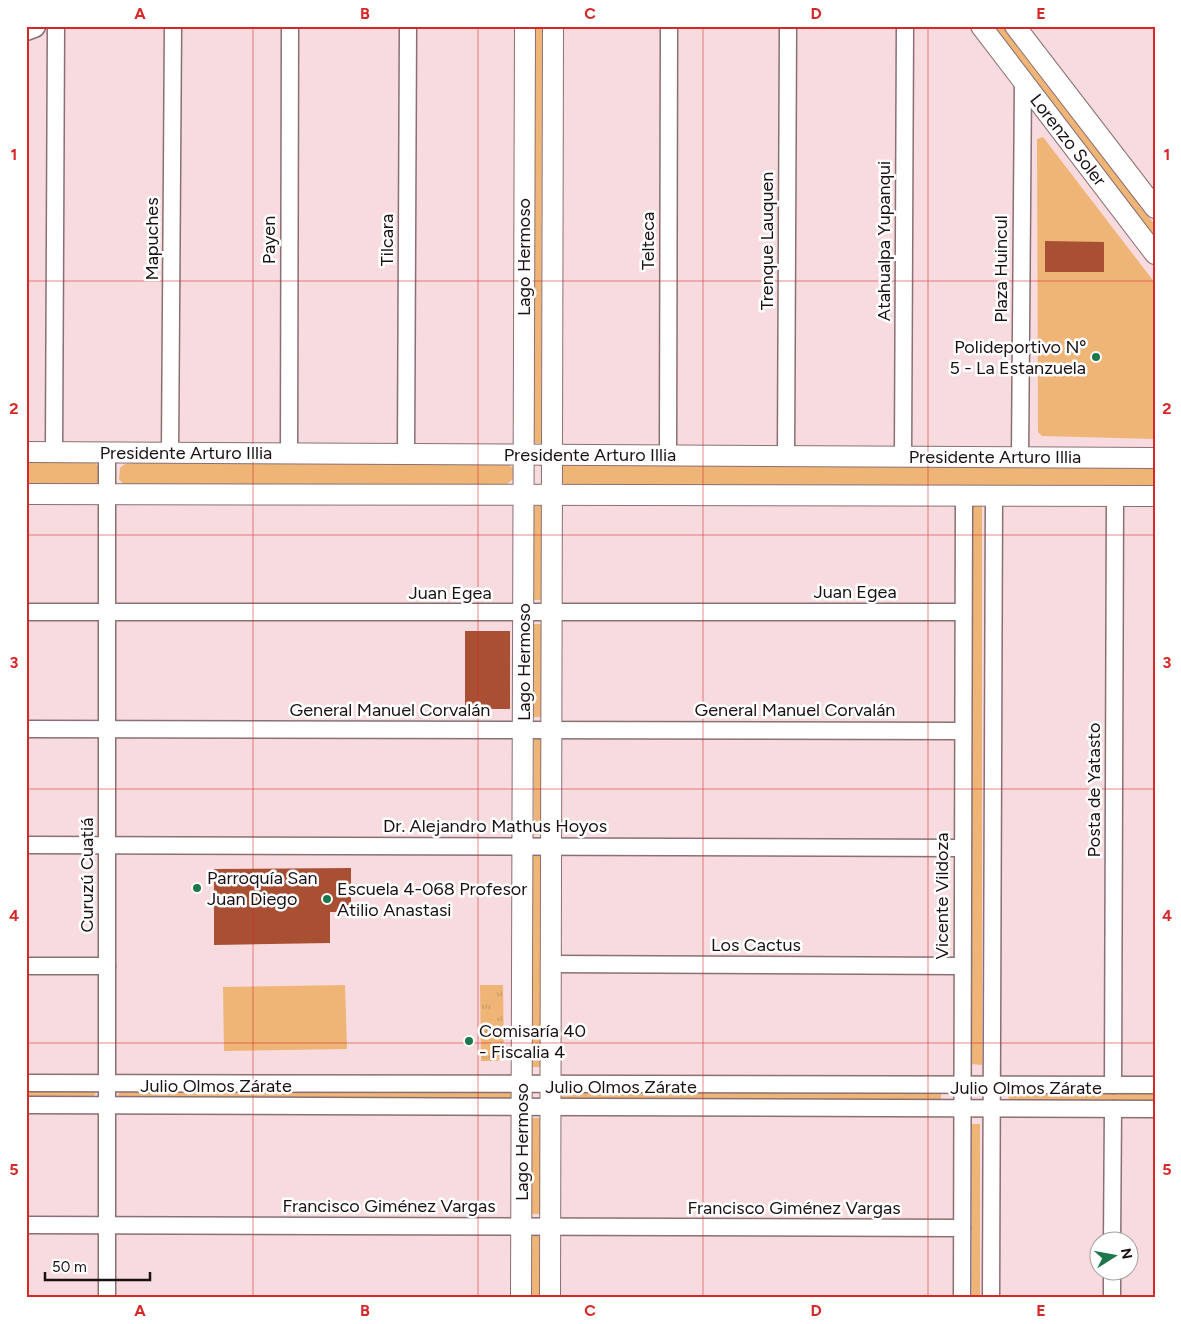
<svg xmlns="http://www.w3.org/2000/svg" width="1181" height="1324" font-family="Figtree,sans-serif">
<defs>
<pattern id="park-tufts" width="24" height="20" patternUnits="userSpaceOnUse" patternTransform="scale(1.25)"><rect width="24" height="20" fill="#efb577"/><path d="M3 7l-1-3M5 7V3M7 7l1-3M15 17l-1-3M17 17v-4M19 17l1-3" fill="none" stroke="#cc9b66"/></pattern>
</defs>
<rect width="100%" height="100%" fill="#f7dbdf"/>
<g fill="#efb577">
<polygon points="534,26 542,26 541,443 534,443"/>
<polygon points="991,26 1003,26 1155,225 1155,241"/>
<polygon points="1043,137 1155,283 1155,439 1042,436 1038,432 1037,139"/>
<polygon points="26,462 94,462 98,466 99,478 97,484 26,486"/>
<polygon points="134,463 506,463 514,469 514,478 507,484 123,484 119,479 120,468 125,464"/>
<polygon points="562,465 1155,465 1155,489 567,485 561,482 559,469"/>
<polygon points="972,503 982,503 982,1065 972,1064"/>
<polygon points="532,506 541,506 541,600 533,600"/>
<rect x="533" y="624" width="8" height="93"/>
<rect x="534" y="739" width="7" height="96"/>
<polygon points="533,856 541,856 540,1067 532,1067"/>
<polygon points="345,985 347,1049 224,1051 223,987"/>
<polygon points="26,1090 94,1091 96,1093 92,1098 26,1098"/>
<polygon points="120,1091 505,1091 513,1092 512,1098 509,1099 120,1098 118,1095"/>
<polygon points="562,1091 941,1091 941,1099 562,1099 559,1098 559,1093"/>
<polygon points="1012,1091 1155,1092 1155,1100 1010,1100 1008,1097 1009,1093"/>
<polygon points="532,1118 540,1118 540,1214 531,1214"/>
<rect x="972" y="1124" width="8" height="174"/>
<rect x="531" y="1236" width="8" height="62"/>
</g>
<polygon fill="url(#park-tufts)" points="480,985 503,985 504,1056 497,1061 481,1061"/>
<g fill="#a84f34">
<polygon points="1045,241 1104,242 1104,272 1045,272"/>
<rect x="465" y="631" width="45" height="78"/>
<polygon points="351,868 351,912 330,912 330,943 214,945 214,869"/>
</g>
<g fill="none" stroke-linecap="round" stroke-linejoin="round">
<defs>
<g id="minor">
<polyline points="54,452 56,26"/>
<polyline points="170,453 173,26"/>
<polyline points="289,454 290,26"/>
<polyline points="406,454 408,26"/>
<polyline points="668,456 669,26"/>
<polyline points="786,457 788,26"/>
<polyline points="903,457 905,26"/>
<polyline points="1020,457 1023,81"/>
<polyline points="26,612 963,612"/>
<polyline points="26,729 963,731"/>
<polyline points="26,845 963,848"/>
<polyline points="551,964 962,966"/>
<polyline points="26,966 107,966"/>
<polyline points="26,1083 1155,1085"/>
<polyline points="1113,1085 1115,496"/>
<polyline points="26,1105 1155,1109"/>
<polyline points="26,1225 962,1228"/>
<polyline points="1112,1242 1113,1109"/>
<polyline points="107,1298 107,452"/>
<polyline points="962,1298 964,495"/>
<polyline points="991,1298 994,495"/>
<polyline points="1112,1298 1112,1272"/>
</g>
<g id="tertiary">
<polyline points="981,26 1155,254"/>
<polyline points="1015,26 1155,208"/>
<polyline points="26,452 1155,458"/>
<polyline points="26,494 1155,496"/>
<polyline points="521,1298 525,26"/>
<polyline points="550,1298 553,26"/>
</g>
<polyline id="secondary" points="26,29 34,26"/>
</defs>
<use href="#minor" stroke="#897074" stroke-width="19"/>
<use href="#tertiary" stroke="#897074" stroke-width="22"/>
<use href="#secondary" stroke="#897074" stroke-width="25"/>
<use href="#minor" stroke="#fff" stroke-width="16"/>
<use href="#tertiary" stroke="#fff" stroke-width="20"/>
<use href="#secondary" stroke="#fff" stroke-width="22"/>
</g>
<path fill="none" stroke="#d62828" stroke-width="1" stroke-opacity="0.55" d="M 253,26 L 253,1298M 478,26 L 478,1298M 703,26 L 703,1298M 928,26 L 928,1298M 26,281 L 1155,281M 26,535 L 1155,535M 26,789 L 1155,789M 26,1043 L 1155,1043"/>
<g fill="#1c774c" stroke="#fff" stroke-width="2">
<circle cx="1096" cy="357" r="5"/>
<circle cx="197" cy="888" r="5"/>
<circle cx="327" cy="899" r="5"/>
<circle cx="469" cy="1041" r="5"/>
</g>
<g text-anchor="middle" stroke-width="5" stroke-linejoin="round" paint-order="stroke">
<g font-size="18" fill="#1b1113" stroke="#fff">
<text transform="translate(1068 140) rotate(52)" y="6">Lorenzo Soler</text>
<text transform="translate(152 239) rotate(-90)" y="6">Mapuches</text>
<text transform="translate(269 240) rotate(-90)" y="6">Payen</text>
<text transform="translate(387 240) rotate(-90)" y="6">Tilcara</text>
<text transform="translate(648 241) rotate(-90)" y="6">Telteca</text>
<text transform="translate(767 241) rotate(-90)" y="6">Trenque Lauquen</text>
<text transform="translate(884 241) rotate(-90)" y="6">Atahualpa Yupanqui</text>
<text transform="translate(524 257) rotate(-90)" y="6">Lago Hermoso</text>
<text transform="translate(1001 269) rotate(-90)" y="6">Plaza Huincul</text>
<text x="186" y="459">Presidente Arturo Illia</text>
<text x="590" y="461">Presidente Arturo Illia</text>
<text x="995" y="463">Presidente Arturo Illia</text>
<text x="855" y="598">Juan Egea</text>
<text x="450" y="599">Juan Egea</text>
<text transform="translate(524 662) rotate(-90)" y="6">Lago Hermoso</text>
<text x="390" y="716">General Manuel Corvalán</text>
<text x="795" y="716">General Manuel Corvalán</text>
<text transform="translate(1094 790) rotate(-90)" y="6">Posta de Yatasto</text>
<text x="495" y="832">Dr. Alejandro Mathus Hoyos</text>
<text transform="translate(87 875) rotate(-90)" y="6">Curuzú Cuatiá</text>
<text transform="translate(942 896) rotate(-90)" y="6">Vicente Vildoza</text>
<text x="756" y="951">Los Cactus</text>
<text x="216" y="1092">Julio Olmos Zárate</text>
<text x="621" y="1093">Julio Olmos Zárate</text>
<text x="1026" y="1094">Julio Olmos Zárate</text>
<text transform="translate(522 1142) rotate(-90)" y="6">Lago Hermoso</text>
<text x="389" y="1212">Francisco Giménez Vargas</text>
<text x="794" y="1214">Francisco Giménez Vargas</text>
</g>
<g font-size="18" fill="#1b1113" stroke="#fff" text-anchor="start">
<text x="1086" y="353" text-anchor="end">Polideportivo Nº<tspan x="1086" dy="21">5 - La Estanzuela</tspan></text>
<text x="207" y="884">Parroquía San<tspan x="207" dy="21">Juan Diego</tspan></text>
<text x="337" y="895">Escuela 4-068 Profesor<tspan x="337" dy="21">Atilio Anastasi</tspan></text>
<text x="479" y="1037">Comisaría 40<tspan x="479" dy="21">- Fiscalia 4</tspan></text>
</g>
</g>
<rect width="1181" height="1324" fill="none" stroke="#ffffff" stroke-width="55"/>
<g transform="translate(1114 1256) rotate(79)"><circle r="24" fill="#ffffff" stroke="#a4a0a1"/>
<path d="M0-4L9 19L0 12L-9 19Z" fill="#1c774c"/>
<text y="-8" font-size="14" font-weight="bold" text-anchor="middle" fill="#1b1113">N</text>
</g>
<path d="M45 1272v8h105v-8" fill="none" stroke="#1b1113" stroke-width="2.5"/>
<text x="52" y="1272" font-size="15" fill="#1b1113" stroke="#ffffff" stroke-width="4" paint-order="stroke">50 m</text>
<rect x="28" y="28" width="1126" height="1268" fill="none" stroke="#d62828" stroke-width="2"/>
<g font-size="16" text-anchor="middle" font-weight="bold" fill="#d62828">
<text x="140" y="19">A</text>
<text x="365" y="19">B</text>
<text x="590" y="19">C</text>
<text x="816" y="19">D</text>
<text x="1041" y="19">E</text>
<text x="14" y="160">1</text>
<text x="1167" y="160">1</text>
<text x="14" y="414">2</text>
<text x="1167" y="414">2</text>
<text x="14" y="668">3</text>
<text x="1167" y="668">3</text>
<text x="14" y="921">4</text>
<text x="1167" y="921">4</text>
<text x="14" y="1175">5</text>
<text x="1167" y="1175">5</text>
<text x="140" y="1316">A</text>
<text x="365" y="1316">B</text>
<text x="590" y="1316">C</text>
<text x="816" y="1316">D</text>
<text x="1041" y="1316">E</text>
</g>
</svg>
